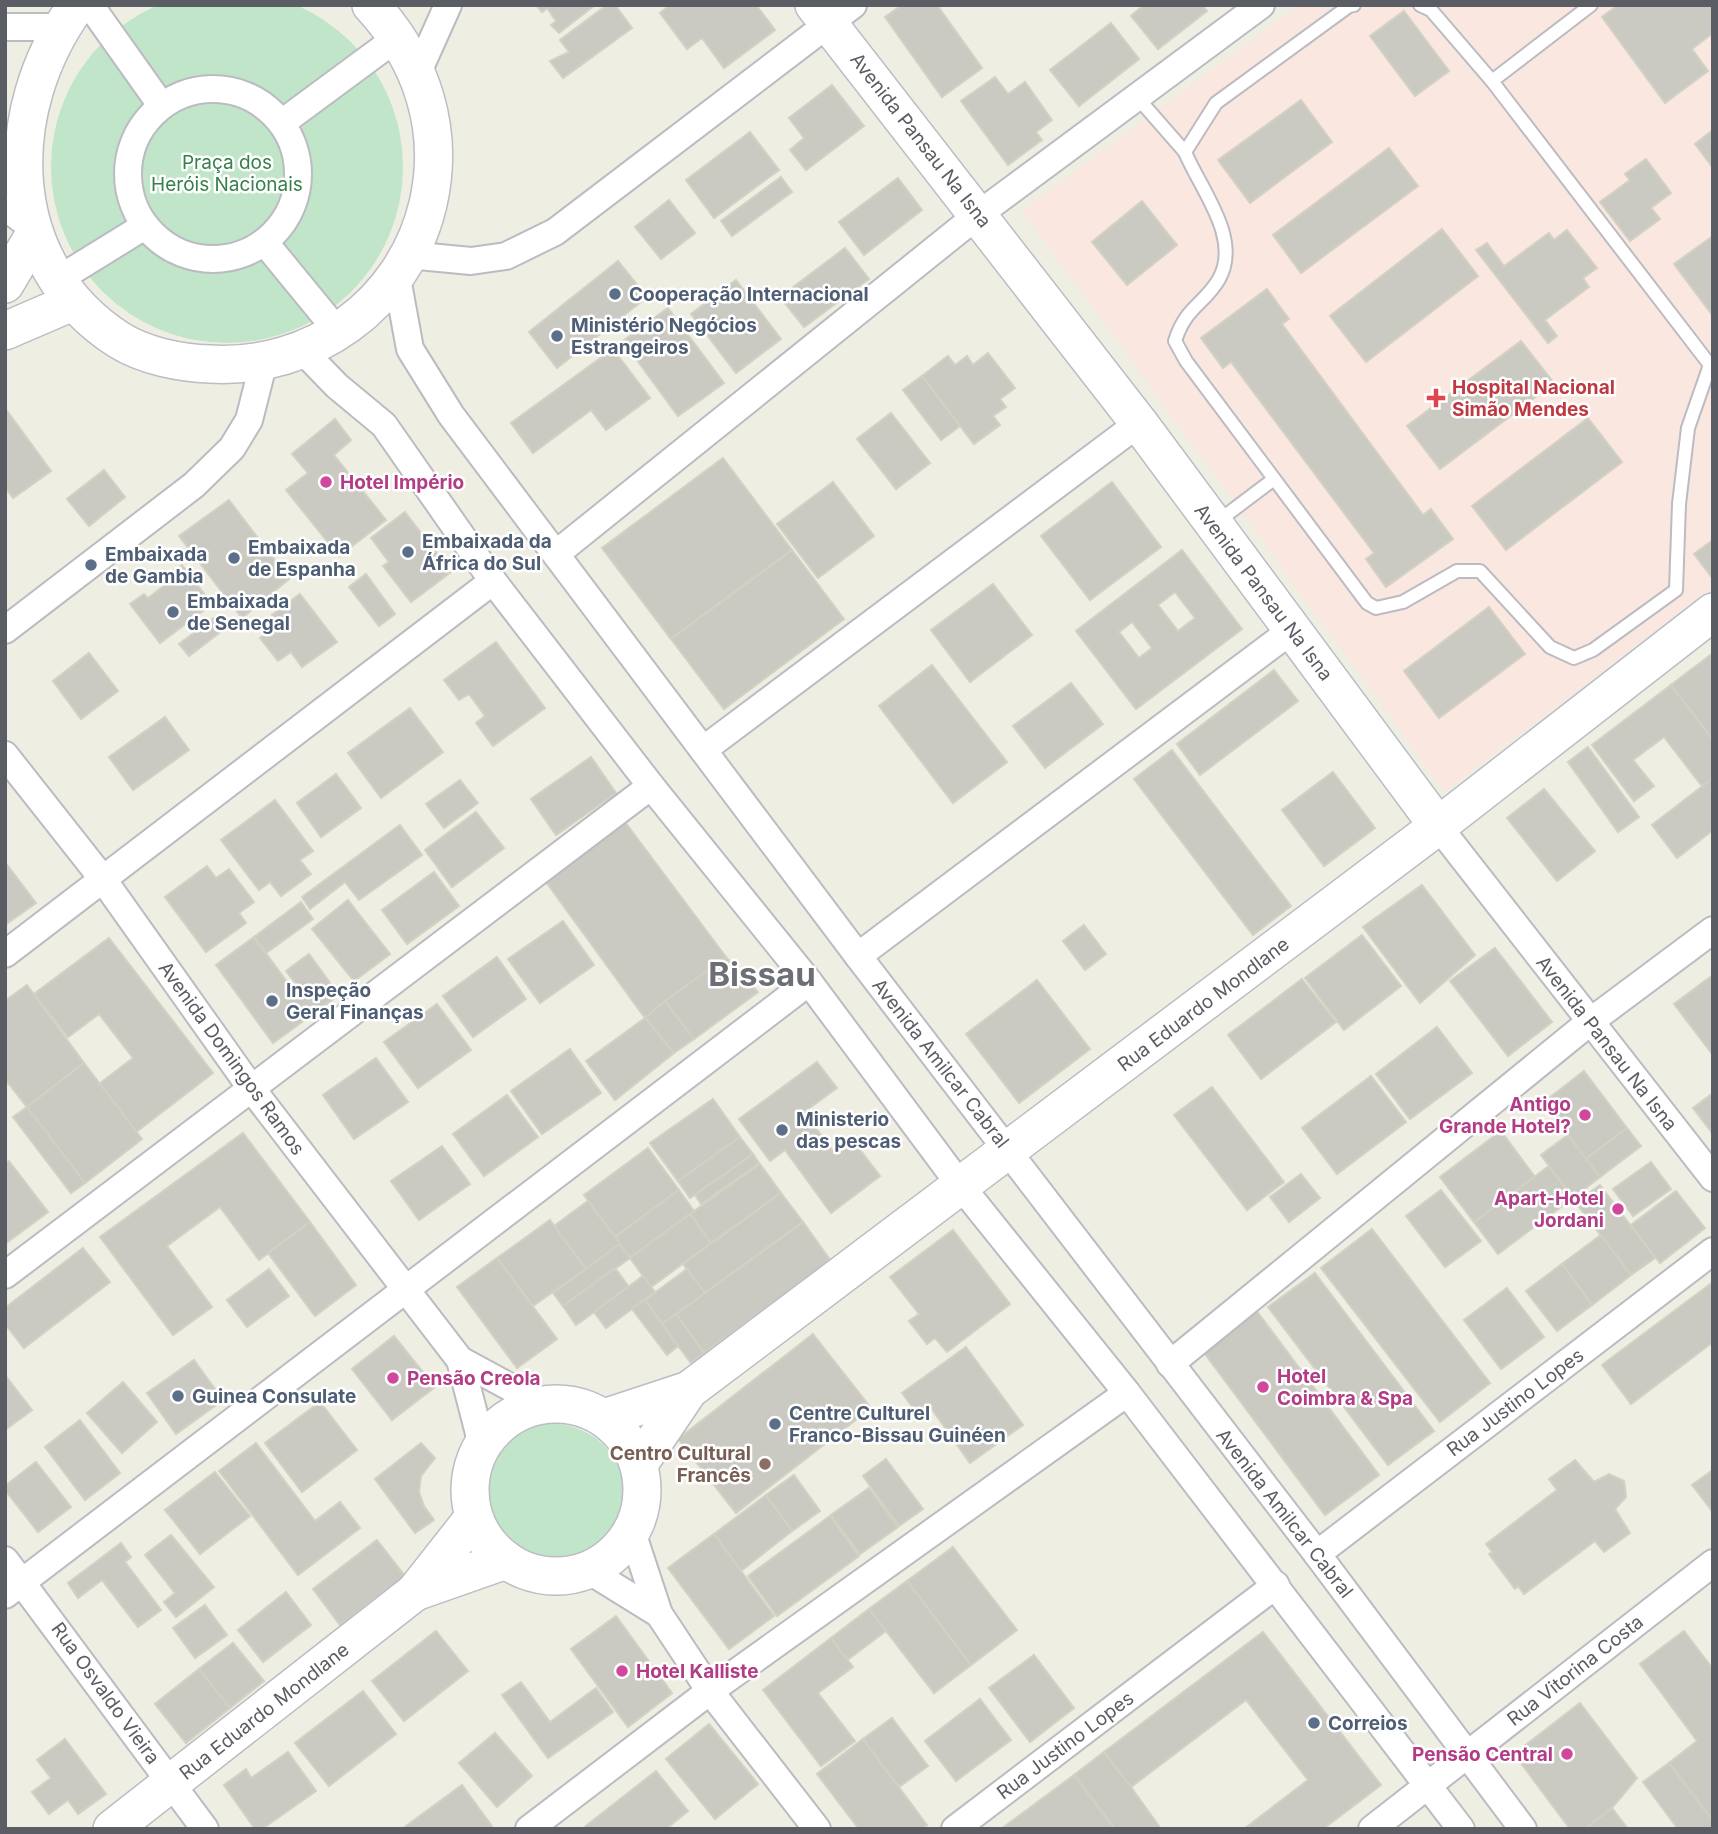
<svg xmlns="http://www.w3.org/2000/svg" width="1718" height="1834" font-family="Inter,sans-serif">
<rect width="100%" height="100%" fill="#eeeee3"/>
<polygon fill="#fae8e0" points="1300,5 1713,5 1713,586 1445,792 1022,210"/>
<g fill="#c0e5c9">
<circle cx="227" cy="167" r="176"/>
<circle cx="553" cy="1495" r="71"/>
</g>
<g fill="#cacac3" stroke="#d2d1c2" stroke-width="2" fill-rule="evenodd">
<polygon points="536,5 595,5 559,33 551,25 556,21 547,8 542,12"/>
<polygon points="607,5 615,5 632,28 563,78 550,61 569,52 560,40"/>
<polygon points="670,5 756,5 775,30 724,68 702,38 687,49 660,13"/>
<polygon points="902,5 937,5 982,68 942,97 885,17"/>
<polygon points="1144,5 1202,5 1207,11 1158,49 1131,16"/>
<polygon points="1618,5 1713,5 1713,33 1692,49 1708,71 1665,103 1602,17"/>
<polygon points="1404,11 1449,71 1415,96 1370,36"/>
<polygon points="1111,23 1139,59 1079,106 1050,70"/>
<polygon points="995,77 1008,94 1025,82 1052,120 1036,132 1042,140 1008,165 961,101"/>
<polygon points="832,85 864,126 806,170 790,150 804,138 789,118"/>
<polygon points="1301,100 1332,142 1250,203 1218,160"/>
<polygon points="1713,130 1713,168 1695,144"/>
<polygon points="750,132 779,170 714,218 686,180"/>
<polygon points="1389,148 1418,186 1301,273 1273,235"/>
<polygon points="1646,159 1671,193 1651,208 1660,219 1630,241 1600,202 1630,180 1625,174"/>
<polygon points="781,177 792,192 732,236 721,221"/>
<polygon points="898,178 922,210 864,255 839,222"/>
<polygon points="669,200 695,233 661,259 635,227"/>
<polygon points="1142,201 1177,245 1127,285 1092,242"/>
<polygon points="1442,229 1478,276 1366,362 1330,316"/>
<polygon points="1567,230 1597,268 1583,278 1589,287 1545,320 1557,336 1548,343 1476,250 1487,243 1504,266 1549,233 1554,240"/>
<polygon points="1713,236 1713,316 1674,264"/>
<polygon points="845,248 869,279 804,327 780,297"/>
<polygon points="618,261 647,297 557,368 529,332"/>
<polygon points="736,280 781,339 736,373 691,314"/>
<polygon points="1267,289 1289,319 1282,324 1423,515 1431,509 1453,539 1386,587 1366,559 1374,553 1231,362 1223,368 1201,338"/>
<polygon points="668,308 724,383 678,416 623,341"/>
<polygon points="1521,341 1554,383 1440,469 1407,426"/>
<polygon points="613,349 650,398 606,430 591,410 533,453 511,423"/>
<polygon points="988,353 1015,388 1000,399 1006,407 993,416 1000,425 974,444 922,376 948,356 955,365 967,356 973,365"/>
<polygon points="922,376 960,426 941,440 903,390"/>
<polygon points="5,408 51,471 13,498 5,487"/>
<polygon points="891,413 930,463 896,489 857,439"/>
<polygon points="1588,418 1622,462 1506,550 1472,506"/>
<polygon points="335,419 351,440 334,455 386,520 339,556 286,490 308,473 292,454"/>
<polygon points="723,458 792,550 671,639 602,548"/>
<polygon points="104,470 125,497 89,526 67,499"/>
<polygon points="833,482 874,536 818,578 777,524"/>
<polygon points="1112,482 1161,547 1090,600 1041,536"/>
<polygon points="229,500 289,579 242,618 179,536"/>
<polygon points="405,512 451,572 411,602 383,566 389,562 371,538"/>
<polygon points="1713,540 1713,579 1694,554"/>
<polygon points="792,550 844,619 724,709 671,639"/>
<path d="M 1182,550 L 1242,629 L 1136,709 L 1076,631 ZM 1175,592 L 1195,618 L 1178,631 L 1158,605 ZM 1132,622 L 1152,648 L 1139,658 L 1119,632 Z"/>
<polygon points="182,565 212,604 160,643 130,604 144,594 148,598 169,582 165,577"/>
<polygon points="366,574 395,614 379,626 349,587"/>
<polygon points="993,584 1032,635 970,682 931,630"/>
<polygon points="300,594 337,642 302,667 291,652 278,661 260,638 279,624 272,615"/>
<polygon points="1489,607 1525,654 1439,718 1404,671"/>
<polygon points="214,618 223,630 189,656 179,644"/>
<polygon points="496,642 545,708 493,746 476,723 485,716 469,694 459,700 444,680"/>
<polygon points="89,653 118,691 81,719 53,681"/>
<polygon points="1713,653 1713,740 1671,685"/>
<polygon points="932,665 1007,762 953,803 879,706"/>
<polygon points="1274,670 1298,701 1200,775 1177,744"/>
<polygon points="1071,683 1103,724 1045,768 1013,726"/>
<polygon points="1671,685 1713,740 1713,778 1702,786 1664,737 1633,760 1654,786 1634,801 1592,745"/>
<polygon points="410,708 443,752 381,798 348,753"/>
<polygon points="165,717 189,750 133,790 109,757"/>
<polygon points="1588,747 1639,817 1618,832 1568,762"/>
<polygon points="1172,750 1291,906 1253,935 1134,779"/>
<polygon points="591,757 616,793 556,835 531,799"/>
<polygon points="1333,772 1375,828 1324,866 1282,810"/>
<polygon points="336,774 361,808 321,837 297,803"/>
<polygon points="1713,778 1713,830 1677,858 1652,825"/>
<polygon points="460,780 478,803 444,828 426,804"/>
<polygon points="1544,789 1595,851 1557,881 1507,818"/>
<polygon points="275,800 313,851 300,860 311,874 281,896 270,882 259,890 221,840"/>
<polygon points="476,812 504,848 452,887 425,850"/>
<polygon points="625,822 726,957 645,1018 546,882"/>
<polygon points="400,825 422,855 359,900 345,882 310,909 302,897"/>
<polygon points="5,862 36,903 5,925"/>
<polygon points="207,866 216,878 229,869 254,902 239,913 246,923 206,952 165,897"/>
<polygon points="434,872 459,906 407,944 382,910"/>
<polygon points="1422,885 1475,955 1420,1003 1363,927"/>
<polygon points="348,900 390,954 354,981 312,929"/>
<polygon points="301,902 313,919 266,953 254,937"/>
<polygon points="563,921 594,965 540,1003 508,959"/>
<polygon points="1084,925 1106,954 1085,970 1063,941"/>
<polygon points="1362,935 1401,986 1344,1030 1305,978"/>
<polygon points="254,937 296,994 301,991 286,971 309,954 339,995 273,1043 216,965"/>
<polygon points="109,938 213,1073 136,1132 99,1084 133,1058 99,1014 68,1037 34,994"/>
<polygon points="1495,948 1552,1022 1508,1056 1450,981"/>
<polygon points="497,957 526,999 473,1037 443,996"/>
<polygon points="726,957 758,992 694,1039 665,1001"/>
<polygon points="1713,975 1713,1055 1674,1004"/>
<polygon points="1302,979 1336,1022 1261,1079 1228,1035"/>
<polygon points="1037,980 1090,1049 1019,1103 966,1034"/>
<polygon points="27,985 84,1063 27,1107 5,1079 5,1001"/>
<polygon points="665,1001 694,1039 674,1053 645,1018"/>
<polygon points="437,1004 471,1050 418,1088 384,1042"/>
<polygon points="645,1018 674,1053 615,1100 586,1061"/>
<polygon points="1437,1027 1472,1073 1410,1119 1376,1074"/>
<polygon points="570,1049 601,1093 542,1134 511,1091"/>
<polygon points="376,1058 408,1102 354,1139 323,1095"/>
<polygon points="817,1062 837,1088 804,1112 836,1155 854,1142 880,1176 831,1213 785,1150 770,1161 739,1119"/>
<polygon points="84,1063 142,1139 85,1183 27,1107"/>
<polygon points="1584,1071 1627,1128 1586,1159 1544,1102"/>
<polygon points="1371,1076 1406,1122 1337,1174 1302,1128"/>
<polygon points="1212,1087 1284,1182 1247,1210 1174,1115"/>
<polygon points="1713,1093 1713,1134 1693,1108"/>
<polygon points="507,1095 538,1137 484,1176 453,1134"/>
<polygon points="713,1099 740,1137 678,1181 650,1143"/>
<polygon points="27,1107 85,1183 71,1193 13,1117"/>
<polygon points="1627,1128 1641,1146 1600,1177 1586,1159"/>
<polygon points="1501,1131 1535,1177 1474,1222 1440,1177"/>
<polygon points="243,1133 310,1222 259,1260 220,1207 167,1246 212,1307 173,1335 100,1237"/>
<polygon points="1568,1135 1600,1177 1573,1198 1541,1155"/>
<polygon points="740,1137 753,1154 690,1198 678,1181"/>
<polygon points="442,1146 470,1184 419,1220 391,1181"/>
<polygon points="648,1148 679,1190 615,1237 584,1195"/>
<polygon points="753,1154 759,1163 701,1204 695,1195"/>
<polygon points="9,1161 48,1212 5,1244 5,1164"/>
<polygon points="1651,1162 1671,1189 1633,1216 1613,1189"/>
<polygon points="760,1164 781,1193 711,1243 690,1214"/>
<polygon points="1549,1166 1573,1198 1498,1254 1474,1222"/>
<polygon points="1301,1174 1320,1198 1289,1222 1270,1197"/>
<polygon points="1600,1185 1655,1258 1631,1275 1576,1203"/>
<polygon points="679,1190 694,1211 630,1258 615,1237"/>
<polygon points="1441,1190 1481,1241 1445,1267 1406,1216"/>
<polygon points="1676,1191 1705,1228 1660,1263 1631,1225"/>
<polygon points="781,1193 803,1222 705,1293 683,1264"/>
<polygon points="588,1201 620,1244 586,1269 554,1226"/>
<polygon points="690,1214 711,1243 651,1287 630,1258"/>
<polygon points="550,1220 586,1269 533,1306 497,1258"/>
<polygon points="310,1222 356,1285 315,1316 268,1253"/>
<polygon points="803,1222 831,1261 704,1353 676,1314"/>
<polygon points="1372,1229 1490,1383 1440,1422 1321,1268"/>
<polygon points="953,1230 1010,1304 947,1352 935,1338 927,1344 909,1321 919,1314 890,1277"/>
<polygon points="1601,1235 1631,1275 1592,1305 1562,1264"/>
<polygon points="620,1244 630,1258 563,1306 553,1293"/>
<polygon points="83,1248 110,1282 24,1348 5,1324 5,1308"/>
<polygon points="497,1258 557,1339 517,1368 457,1287"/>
<polygon points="1562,1264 1592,1305 1557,1331 1526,1291"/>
<polygon points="615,1268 629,1287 576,1325 563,1306"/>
<polygon points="269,1269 289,1296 247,1327 227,1300"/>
<polygon points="687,1269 705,1293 662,1324 645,1300"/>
<polygon points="1315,1273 1434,1431 1388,1465 1268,1307"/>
<polygon points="643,1276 655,1292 606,1328 594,1312"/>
<polygon points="1713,1282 1713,1342 1631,1404 1602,1365"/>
<polygon points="1507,1288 1544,1337 1501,1369 1464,1320"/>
<polygon points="645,1300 678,1346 667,1355 632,1309"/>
<polygon points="1256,1310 1379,1475 1325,1515 1202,1350"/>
<polygon points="676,1314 704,1353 691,1363 662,1324"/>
<polygon points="813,1334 871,1408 736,1513 678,1439"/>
<polygon points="394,1336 435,1387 392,1420 352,1369"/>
<polygon points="966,1347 1023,1425 970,1463 931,1408 919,1416 902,1393"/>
<polygon points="194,1360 223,1400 176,1434 147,1393"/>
<polygon points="5,1375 32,1410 5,1430"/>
<polygon points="123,1382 157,1422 122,1453 87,1413"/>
<polygon points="320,1402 357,1450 302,1492 265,1443"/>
<polygon points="80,1420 120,1473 85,1500 45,1447"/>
<polygon points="256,1443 315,1521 340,1502 360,1528 298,1575 219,1471"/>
<polygon points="421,1443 435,1458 421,1476 419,1492 424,1506 434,1520 415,1533 375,1479"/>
<polygon points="886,1459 923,1509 899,1526 863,1476"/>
<polygon points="1575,1460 1594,1482 1609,1474 1624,1481 1626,1497 1615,1509 1630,1533 1604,1552 1595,1541 1524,1594 1518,1586 1515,1589 1489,1554 1492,1552 1486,1544 1557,1490 1549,1479"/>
<polygon points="36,1462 71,1507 38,1532 5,1490 5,1486"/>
<polygon points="1713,1470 1713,1512 1692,1485"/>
<polygon points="215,1472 250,1516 200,1554 165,1510"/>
<polygon points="794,1475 820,1511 792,1531 766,1495"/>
<polygon points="869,1488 898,1527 860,1554 831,1515"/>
<polygon points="766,1495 792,1531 741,1571 714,1534"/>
<polygon points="830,1516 859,1556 777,1616 748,1576"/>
<polygon points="714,1534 774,1616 729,1649 668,1568"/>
<polygon points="171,1535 214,1587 176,1617 164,1602 175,1593 145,1555"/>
<polygon points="377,1540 405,1576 340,1625 313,1589"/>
<polygon points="121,1543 131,1557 125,1562 161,1610 138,1627 102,1580 78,1598 68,1583"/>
<polygon points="953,1547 1017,1630 971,1665 907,1581"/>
<polygon points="907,1581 971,1665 934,1693 869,1609"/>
<polygon points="286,1592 311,1625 263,1662 238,1630"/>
<polygon points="205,1605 227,1635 195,1658 173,1628"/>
<polygon points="869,1609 886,1631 847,1660 831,1638"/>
<polygon points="616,1616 672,1693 628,1727 571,1649"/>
<polygon points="436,1631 468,1671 404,1721 372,1681"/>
<polygon points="1684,1631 1713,1669 1713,1821 1669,1763 1697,1741 1640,1664"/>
<polygon points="1263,1632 1381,1785 1323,1829 1244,1829 1308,1780 1246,1700 1131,1787 1104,1752"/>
<polygon points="831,1638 853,1667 818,1693 855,1741 821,1766 763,1690"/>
<polygon points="233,1643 264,1681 230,1708 199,1669"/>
<polygon points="1034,1655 1074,1708 1030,1742 989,1688"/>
<polygon points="199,1669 230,1708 186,1743 155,1704"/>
<polygon points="521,1682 550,1722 596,1688 613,1712 548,1758 502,1695"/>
<polygon points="363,1691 396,1734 329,1786 295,1743"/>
<polygon points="980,1699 1011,1740 956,1781 925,1741"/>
<polygon points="1580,1703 1637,1778 1612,1808 1585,1829 1570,1829 1514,1754"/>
<polygon points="892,1718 928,1766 899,1787 863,1739"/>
<polygon points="709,1724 758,1784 715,1819 666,1759"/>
<polygon points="495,1733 532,1776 497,1807 459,1763"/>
<polygon points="65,1739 106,1794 78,1814 68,1800 49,1814 32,1792 51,1778 37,1760"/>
<polygon points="863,1739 927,1825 922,1829 859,1829 817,1774"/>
<polygon points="288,1752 316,1791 262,1829 255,1829 224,1785 246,1769 251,1778"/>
<polygon points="1104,1752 1131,1787 1161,1829 1115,1829 1074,1775"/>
<polygon points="1669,1763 1713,1821 1713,1829 1678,1829 1643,1782"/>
<polygon points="656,1771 688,1811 666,1829 582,1829"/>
<polygon points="1074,1775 1115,1829 1001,1829"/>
<polygon points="462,1785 494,1829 402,1829"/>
<polygon points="1612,1808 1628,1829 1585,1829"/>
</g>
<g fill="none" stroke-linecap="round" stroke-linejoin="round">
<defs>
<g id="lane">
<path d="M 1354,5 L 1349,6 L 1216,103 L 1185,152 C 1200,189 1242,238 1219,279 C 1204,305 1186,306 1175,341 L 1186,361 L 1367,603 L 1376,608 L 1403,602 L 1457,571 L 1480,571 L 1550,647 L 1574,658 L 1593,650 L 1676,590 L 1679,504 L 1688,428 L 1710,365 L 1492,81 L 1431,10 L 1420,5"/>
<polyline points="1492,81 1591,5"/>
<polyline points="1136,96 1185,152"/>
<polyline points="1217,522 1274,479"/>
</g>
<g id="street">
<polyline points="90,5 161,105"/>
<polyline points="5,27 56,27"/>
<polyline points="418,72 448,5"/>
<circle cx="213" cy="174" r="85"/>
<polyline points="283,122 398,37"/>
<polyline points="5,207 21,219"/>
<polyline points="266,244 339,333"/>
<polyline points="408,255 471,261 506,256 555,232 853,5"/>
<polyline points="397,278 410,349 451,415 858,956 1317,1554 1523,1829"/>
<polyline points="54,282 143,227"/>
<polyline points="303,351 337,386 384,425 493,581 651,786 809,982 960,1185 1127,1393 1461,1829"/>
<polyline points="557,553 979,214 1261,5"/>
<polyline points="5,630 194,485 232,448 249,420 264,361"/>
<polyline points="703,750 1139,423"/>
<polyline points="5,755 102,878 251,1088 460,1360 482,1445"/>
<polyline points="1438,826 1713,1178"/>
<polyline points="5,954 493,581"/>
<polyline points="858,956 1292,630"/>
<polyline points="5,1275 651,786"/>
<polyline points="460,1360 543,1405"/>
<polyline points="1170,1364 1591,1021 1713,930"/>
<polyline points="632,1532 659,1614 710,1691 817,1829"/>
<polyline points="1317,1554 1713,1251"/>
<polyline points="5,1560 205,1829"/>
<polyline points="588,1570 659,1614"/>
<polyline points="5,1595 809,982"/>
<polyline points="529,1829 710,1691 1127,1393"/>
<polyline points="955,1829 1276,1585"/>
<polyline points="1372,1829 1713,1563"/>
</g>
<g id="secondary">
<path d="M 77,5 C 0,110 0,263 119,340 C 145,356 180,363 210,364 C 312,370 404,305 428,204 C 445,130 422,60 371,5"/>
<polyline points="814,5 1139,423 1438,826"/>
<polyline points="5,284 30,242"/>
<polyline points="5,331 70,303"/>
<circle cx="556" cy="1490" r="86"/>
<polyline points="604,1418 689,1390"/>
<polyline points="639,1464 689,1390 1438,826 1713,612"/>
<polyline points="415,1592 506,1560"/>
<polyline points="112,1829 415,1592 474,1517"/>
</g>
</defs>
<use href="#lane" stroke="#bbbbc2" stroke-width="16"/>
<use href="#street" stroke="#bbbbc2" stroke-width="30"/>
<use href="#secondary" stroke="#bcbdc4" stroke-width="40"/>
<use href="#lane" stroke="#fff" stroke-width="12"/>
<use href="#street" stroke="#fff" stroke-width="26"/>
<use href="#secondary" stroke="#fff" stroke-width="37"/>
</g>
<g fill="#5c6f8a" stroke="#fff" stroke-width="2.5">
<circle cx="615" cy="294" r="7"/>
<circle cx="557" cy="336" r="7"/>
<circle cx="408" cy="552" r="7"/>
<circle cx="234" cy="558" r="7"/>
<circle cx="91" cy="565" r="7"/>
<circle cx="173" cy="612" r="7"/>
<circle cx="272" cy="1001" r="7"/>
<circle cx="782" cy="1130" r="7"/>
<circle cx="178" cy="1396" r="7"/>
<circle cx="775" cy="1424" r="7"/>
<circle cx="1314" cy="1723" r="7"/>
</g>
<path fill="#e0444e" stroke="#fff" stroke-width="2.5" d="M1432.5 387.5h7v7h7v7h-7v7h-7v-7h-7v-7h7z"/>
<g fill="#d1479c" stroke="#fff" stroke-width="2.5">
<circle cx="326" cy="482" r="7"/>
<circle cx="1585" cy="1115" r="7"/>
<circle cx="1618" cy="1209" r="7"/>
<circle cx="393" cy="1378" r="7"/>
<circle cx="1263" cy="1387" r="7"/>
<circle cx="622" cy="1671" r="7"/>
<circle cx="1567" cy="1754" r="7"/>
</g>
<circle fill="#8d6e63" stroke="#fff" stroke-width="2.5" cx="765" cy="1464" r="7"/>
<g text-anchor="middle" stroke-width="5" stroke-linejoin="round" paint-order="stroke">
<g font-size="19" fill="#5b5d64" stroke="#fff">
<text transform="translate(921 140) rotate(52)" y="7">Avenida Pansau Na Isna</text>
<text transform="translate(1264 592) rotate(53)" y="7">Avenida Pansau Na Isna</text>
<text transform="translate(1203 1004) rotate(-37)" y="7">Rua Eduardo Mondlane</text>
<text transform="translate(1607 1043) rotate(52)" y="7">Avenida Pansau Na Isna</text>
<text transform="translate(232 1058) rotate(54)" y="7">Avenida Domingos Ramos</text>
<text transform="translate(941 1063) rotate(52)" y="7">Avenida Amilcar Cabral</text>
<text transform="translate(1515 1402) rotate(-37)" y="7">Rua Justino Lopes</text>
<text transform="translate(1285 1513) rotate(52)" y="7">Avenida Amilcar Cabral</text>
<text transform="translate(1575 1670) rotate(-38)" y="7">Rua Vitorina Costa</text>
<text transform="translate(106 1693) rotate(54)" y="7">Rua Osvaldo Vieira</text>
<text transform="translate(264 1711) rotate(-38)" y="7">Rua Eduardo Mondlane</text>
<text transform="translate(1065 1745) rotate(-37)" y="7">Rua Justino Lopes</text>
</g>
<g font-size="19" fill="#36804b" stroke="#fff">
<text x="227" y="169">Praça dos<tspan x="227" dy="22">Heróis Nacionais</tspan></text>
</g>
<g font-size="19" font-weight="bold" fill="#4e5e75" stroke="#fff" text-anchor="start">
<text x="629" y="301">Cooperação Internacional</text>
<text x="571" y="332">Ministério Negócios<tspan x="571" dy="22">Estrangeiros</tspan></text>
<text x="422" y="548">Embaixada da<tspan x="422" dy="22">África do Sul</tspan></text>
<text x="248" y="554">Embaixada<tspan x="248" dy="22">de Espanha</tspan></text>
<text x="105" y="561">Embaixada<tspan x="105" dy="22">de Gambia</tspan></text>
<text x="187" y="608">Embaixada<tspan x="187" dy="22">de Senegal</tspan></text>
<text x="286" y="997">Inspeção<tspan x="286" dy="22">Geral Finanças</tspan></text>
<text x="796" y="1126">Ministerio<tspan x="796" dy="22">das pescas</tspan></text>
<text x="192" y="1403">Guinea Consulate</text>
<text x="789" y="1420">Centre Culturel<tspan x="789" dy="22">Franco-Bissau Guinéen</tspan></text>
<text x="1328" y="1730">Correios</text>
</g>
<g font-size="19" font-weight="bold" fill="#be3a42" stroke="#fff" text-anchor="start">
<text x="1452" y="394">Hospital Nacional<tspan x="1452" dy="22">Simão Mendes</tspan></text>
</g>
<g font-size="19" font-weight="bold" fill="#b23c85" stroke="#fff" text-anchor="start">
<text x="340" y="489">Hotel Império</text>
<text x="1571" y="1111" text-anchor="end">Antigo<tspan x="1571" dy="22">Grande Hotel?</tspan></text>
<text x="1604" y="1205" text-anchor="end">Apart-Hotel<tspan x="1604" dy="22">Jordani</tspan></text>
<text x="1277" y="1383">Hotel<tspan x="1277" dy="22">Coimbra &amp; Spa</tspan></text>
<text x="407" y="1385">Pensão Creola</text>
<text x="636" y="1678">Hotel Kalliste</text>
<text x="1553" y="1761" text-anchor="end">Pensão Central</text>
</g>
<g font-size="19" font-weight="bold" fill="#785e54" stroke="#fff" text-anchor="end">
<text x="751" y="1460">Centro Cultural<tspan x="751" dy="22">Francês</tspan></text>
</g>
<g font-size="33" font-weight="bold" fill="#6c6f76" stroke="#fff">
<text x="762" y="986">Bissau</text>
</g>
</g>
<rect width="1718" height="1834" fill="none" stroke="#5b5d64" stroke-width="14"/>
</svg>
